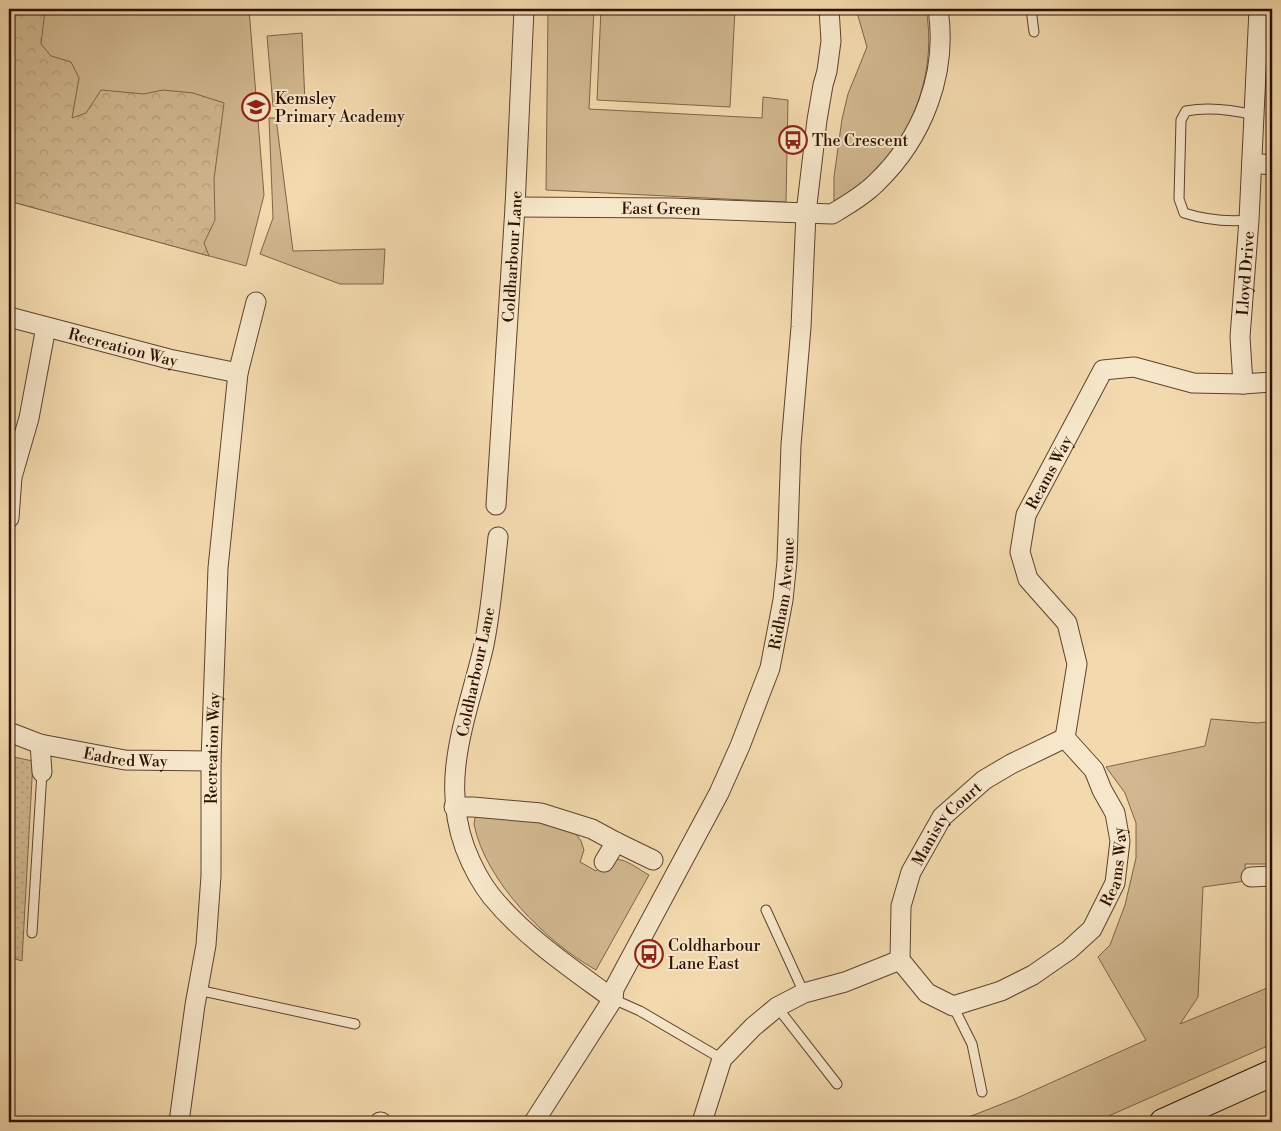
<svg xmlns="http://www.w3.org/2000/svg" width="1281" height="1131" font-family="'Libre Bodoni',serif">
<defs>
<pattern id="forest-crowns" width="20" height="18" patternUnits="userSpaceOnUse" patternTransform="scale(1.25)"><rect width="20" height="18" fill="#d1b890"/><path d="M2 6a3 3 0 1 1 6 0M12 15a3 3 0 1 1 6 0" fill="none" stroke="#b49d7a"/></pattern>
<pattern id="park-dots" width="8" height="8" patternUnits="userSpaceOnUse" patternTransform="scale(1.25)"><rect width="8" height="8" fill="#d1b890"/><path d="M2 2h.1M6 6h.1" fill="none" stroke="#b49d7a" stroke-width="1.8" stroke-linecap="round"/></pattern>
</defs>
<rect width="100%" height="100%" fill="#f3daae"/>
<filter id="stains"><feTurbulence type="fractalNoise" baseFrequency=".004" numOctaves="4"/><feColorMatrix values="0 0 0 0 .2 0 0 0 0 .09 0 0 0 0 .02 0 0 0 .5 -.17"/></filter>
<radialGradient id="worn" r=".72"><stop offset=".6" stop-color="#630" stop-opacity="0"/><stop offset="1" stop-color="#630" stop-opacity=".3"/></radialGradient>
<g fill="#d1b890" stroke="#7f6448">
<polygon points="9,9 249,9 264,195 246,266 9,201"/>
<polygon points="548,9 594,9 589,109 762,118 763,97 788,100 786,202 546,190"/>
<polygon points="601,9 735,9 730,107 597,100"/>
<path d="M 856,9 L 926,9 C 937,67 915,133 873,175 C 862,186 847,196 834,206 L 834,177 L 842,119 L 848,94 L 867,47 Z"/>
<polygon points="302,33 305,103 273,106 267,36"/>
<polygon points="269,118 276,118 293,251 385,249 383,284 340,284 260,254 273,218"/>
<polygon points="1211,719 1258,723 1272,721 1272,864 1245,864 1246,881 1203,887 1198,997 1180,1024 1272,986 1272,1044 1095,1122 956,1122 1017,1098 1146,1040 1098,957 1110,945 1125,905 1136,858 1136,823 1125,793 1106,767 1205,746"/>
<path d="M 479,816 L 531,819 L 574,831 L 581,841 L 584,850 L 580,862 L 596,871 C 616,849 628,863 649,875 L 596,970 C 546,942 485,881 474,824 L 475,818 Z"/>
</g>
<polygon fill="url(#forest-crowns)" stroke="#7f6448" points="9,9 45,9 41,44 51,56 71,62 79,78 72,118 86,113 101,90 144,94 163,90 193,93 224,103 214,179 215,220 204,243 209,256 9,201"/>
<polygon fill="url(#park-dots)" stroke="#7f6448" points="9,756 33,761 22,961 9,957"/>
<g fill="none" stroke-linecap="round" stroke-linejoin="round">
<defs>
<g id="service">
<polyline points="1031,9 1034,32"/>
<path d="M 1249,220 C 1226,222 1206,220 1184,213 L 1179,199 L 1181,120 L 1186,111 C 1207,107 1233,110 1254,115"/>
<polyline points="766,910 804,993"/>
<polyline points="32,933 42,772"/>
<polyline points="198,990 355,1024"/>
<polyline points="613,999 640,1011 722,1059"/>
<polyline points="953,1006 972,1044 982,1092"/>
<polyline points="777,1007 837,1084"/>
</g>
<g id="minor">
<polyline points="1252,163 1272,165"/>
<path id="s1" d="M 515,207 L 672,208 L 832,214 C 847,205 863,196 876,183 C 923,138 948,73 938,9"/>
<path id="s2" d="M 9,317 L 169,359 L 238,373"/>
<path id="s3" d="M 1243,384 L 1240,337 L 1249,220 L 1259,9"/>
<path id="s4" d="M 496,505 L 515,207 L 524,9"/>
<polyline points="9,518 12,477 29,418 46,327"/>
<path d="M 498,537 C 494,573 491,610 484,645 C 468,715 439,777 465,848 C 472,866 480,882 492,897 C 526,938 571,968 613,999"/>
<path id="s5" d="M 9,732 L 40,744 L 125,760 L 211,761"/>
<polyline points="40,744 42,772"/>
<polyline points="454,807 473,807 541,813 592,829 616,842 653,860"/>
<polyline points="604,862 616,842"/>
<polyline points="1251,877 1272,876"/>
<path id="s6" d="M 900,960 L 901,906 L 911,872 L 942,817 L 984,780 L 1011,764 L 1065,738"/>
<path id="s7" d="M 179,1122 L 195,1005 L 206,945 L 211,876 L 211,761 L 218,568 L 238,373 L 256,302"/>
<polyline points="380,1122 381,1122"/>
<path id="s8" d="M 534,1122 L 613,999 L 614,989 L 719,793 L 740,746 L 770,668 L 783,600 L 787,561 L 791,445 L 801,327 L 806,213 L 817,120 L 823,85 L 827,71 L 831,41 L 829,9"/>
<path id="s9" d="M 702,1122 L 722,1059 L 753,1027 L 777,1007 L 804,993 L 845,982 L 900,960 L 927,993 L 953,1006 L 1001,991 L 1033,975 L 1069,950 L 1092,929 L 1115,883 L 1120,841 L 1115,813 L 1102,790 L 1094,770 L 1065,738 L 1077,664 L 1067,623 L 1028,579 L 1020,552 L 1026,515 L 1103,370 L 1134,367 L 1193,383 L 1243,384 L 1272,382"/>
</g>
<polyline id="secondary" points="1163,1122 1272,1073"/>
</defs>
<use href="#service" stroke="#5e422c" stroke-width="11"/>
<use href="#minor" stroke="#5e422c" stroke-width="21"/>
<use href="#secondary" stroke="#2d1000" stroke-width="28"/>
<use href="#service" stroke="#f7e7ca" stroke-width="9"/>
<use href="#minor" stroke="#f7e7ca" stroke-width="19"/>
<use href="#secondary" stroke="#f7e7ca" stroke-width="26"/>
</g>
<defs>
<symbol id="school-ring" viewBox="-11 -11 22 22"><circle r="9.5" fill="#f7e7ca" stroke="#8f2418" stroke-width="1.5"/><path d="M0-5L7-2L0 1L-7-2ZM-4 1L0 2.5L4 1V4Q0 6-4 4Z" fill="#8f2418"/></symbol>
<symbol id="bus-ring" viewBox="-11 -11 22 22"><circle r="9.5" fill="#f7e7ca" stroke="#8f2418" stroke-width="1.5"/><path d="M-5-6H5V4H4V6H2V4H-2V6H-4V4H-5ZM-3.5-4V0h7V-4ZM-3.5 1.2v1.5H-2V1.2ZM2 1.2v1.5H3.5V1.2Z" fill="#8f2418"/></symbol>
</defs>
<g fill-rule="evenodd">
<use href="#school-ring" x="240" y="91" width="32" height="32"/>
<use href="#bus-ring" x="777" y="124" width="32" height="32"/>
<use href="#bus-ring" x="633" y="938" width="32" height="32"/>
</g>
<g text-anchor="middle" stroke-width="4" stroke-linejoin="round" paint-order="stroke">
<g font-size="16" fill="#2d1000" stroke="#f7e7ca" text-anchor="start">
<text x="275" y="104">Kemsley<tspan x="275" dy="18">Primary Academy</tspan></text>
<text x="812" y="146">The Crescent</text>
<text x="668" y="951">Coldharbour<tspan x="668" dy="18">Lane East</tspan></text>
</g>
<g font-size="16" fill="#2d1000" stroke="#f7e7ca">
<text dy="6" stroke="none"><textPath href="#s1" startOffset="146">East Green</textPath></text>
<text dy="6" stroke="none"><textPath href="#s4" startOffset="249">Coldharbour Lane</textPath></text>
<text dy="6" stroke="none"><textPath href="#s3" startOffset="111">Lloyd Drive</textPath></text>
<text dy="6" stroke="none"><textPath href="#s2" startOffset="118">Recreation Way</textPath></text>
<text dy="6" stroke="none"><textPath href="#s9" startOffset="1010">Reams Way</textPath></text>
<text dy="6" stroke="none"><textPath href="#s8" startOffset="589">Ridham Avenue</textPath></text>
<text transform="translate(475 672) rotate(-78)" y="6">Coldharbour Lane</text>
<text dy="6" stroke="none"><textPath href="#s7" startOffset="376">Recreation Way</textPath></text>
<text dy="6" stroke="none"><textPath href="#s5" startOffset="120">Eadred Way</textPath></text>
<text dy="6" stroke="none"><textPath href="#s6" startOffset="150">Manisty Court</textPath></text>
<text dy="6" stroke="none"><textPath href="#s9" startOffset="574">Reams Way</textPath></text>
</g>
</g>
<rect width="1281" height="1131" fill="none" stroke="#f3daae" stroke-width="30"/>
<rect x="10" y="10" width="1261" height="1111" fill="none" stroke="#2d1000" stroke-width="2.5"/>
<rect x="15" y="15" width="1251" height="1101" fill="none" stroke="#2d1000"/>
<rect width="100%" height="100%" filter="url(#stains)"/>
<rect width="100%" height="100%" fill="url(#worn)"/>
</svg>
